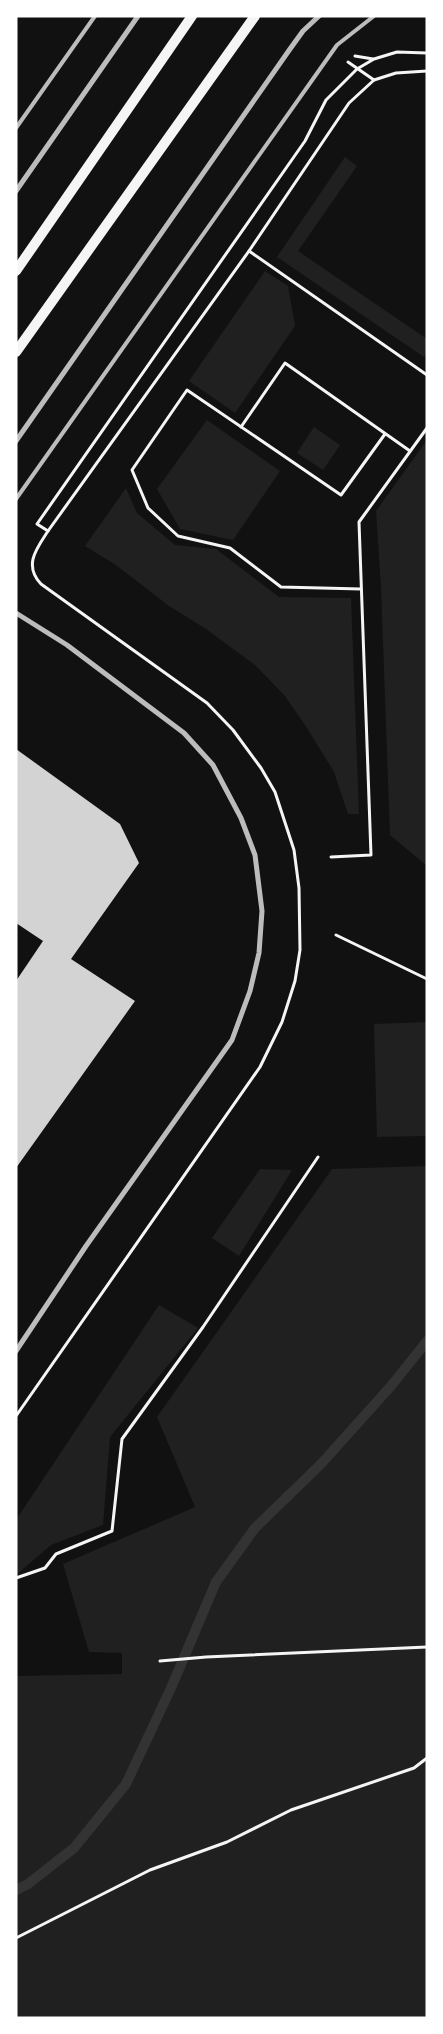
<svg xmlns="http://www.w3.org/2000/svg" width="443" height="2034" font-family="'IBM Plex Sans',sans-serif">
<rect width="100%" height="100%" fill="#111"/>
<g fill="#202020">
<polygon points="345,157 357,166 298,251 427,339 427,352 424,357 277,257"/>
<polygon points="265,271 288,286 295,326 235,413 189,381"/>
<polygon points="207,420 280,471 233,540 180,529 157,489"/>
<polygon points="314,427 340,445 323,470 297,453"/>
<polygon points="427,440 427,866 390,835 381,587 376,511"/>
<polygon points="126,488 137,513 175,545 216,549 279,597 351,598 359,814 348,814 334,772 307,728 285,696 255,665 206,629 169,606 116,565 85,546"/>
<polygon points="427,1022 427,1136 377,1137 374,1024"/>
<polygon points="427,1166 427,2018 16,2018 16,1676 122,1674 122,1653 89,1652 63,1564 195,1507 157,1417 332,1169"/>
<polygon points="260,1169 292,1170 239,1256 212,1238"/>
<polygon points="159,1305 198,1328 110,1437 103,1525 51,1545 16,1575 16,1520"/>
</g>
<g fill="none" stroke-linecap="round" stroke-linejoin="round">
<polyline stroke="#333" stroke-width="10" points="16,1890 28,1884 74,1848 126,1784 171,1688 216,1582 255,1528 321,1464 391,1386 427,1341"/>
</g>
<polygon fill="#d3d3d3" points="16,749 120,824 139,863 71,959 135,1001 16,1168 16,981 43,941 16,923"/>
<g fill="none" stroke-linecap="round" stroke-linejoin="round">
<g stroke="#f5f5f5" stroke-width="3">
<polyline points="355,56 373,59"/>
<polyline points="348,62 374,80"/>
<polyline points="249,251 427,375"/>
<polyline points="241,427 285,363 410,451"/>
<polyline points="48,531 37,524 305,141 326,100 357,69 374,59 397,52 427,53"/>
<polyline points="361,589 281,587 230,548 178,536 148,508 132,470 187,390 341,495 385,434"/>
<polyline points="331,857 371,855 359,522 427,428"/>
<polyline points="336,935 427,979"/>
<path d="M 16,1416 L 260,1067 L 282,1022 L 295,981 L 300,950 L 299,888 L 294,850 L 275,792 L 261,768 L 233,730 L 207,703 L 41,584 C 23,565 37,548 48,531 L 249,251 L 349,103 L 374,80 L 396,73 L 427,71"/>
<polyline points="16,1578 45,1568 56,1554 112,1531 122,1439 203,1327 318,1157"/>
<polyline points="160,1661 206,1657 427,1647"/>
<polyline points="16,1938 150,1870 227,1842 291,1810 414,1768 427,1758"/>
</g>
<g stroke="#bcbcbc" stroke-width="4">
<polyline points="16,128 95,16"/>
<polyline points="16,499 337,45 374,16"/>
</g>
<g stroke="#bcbcbc" stroke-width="5">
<polyline points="16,191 138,16"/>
<polyline points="16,441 290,49 303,31 319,16"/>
<polyline points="16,613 67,645 184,733 213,765 241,818 255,855 262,911 259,953 250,991 232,1040 86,1246 16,1351"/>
</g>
<g stroke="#f5f5f5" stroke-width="10">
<polyline points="16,271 192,16"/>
<polyline points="16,352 255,16"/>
</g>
</g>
<rect width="443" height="2034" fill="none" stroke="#ffffff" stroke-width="35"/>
</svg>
